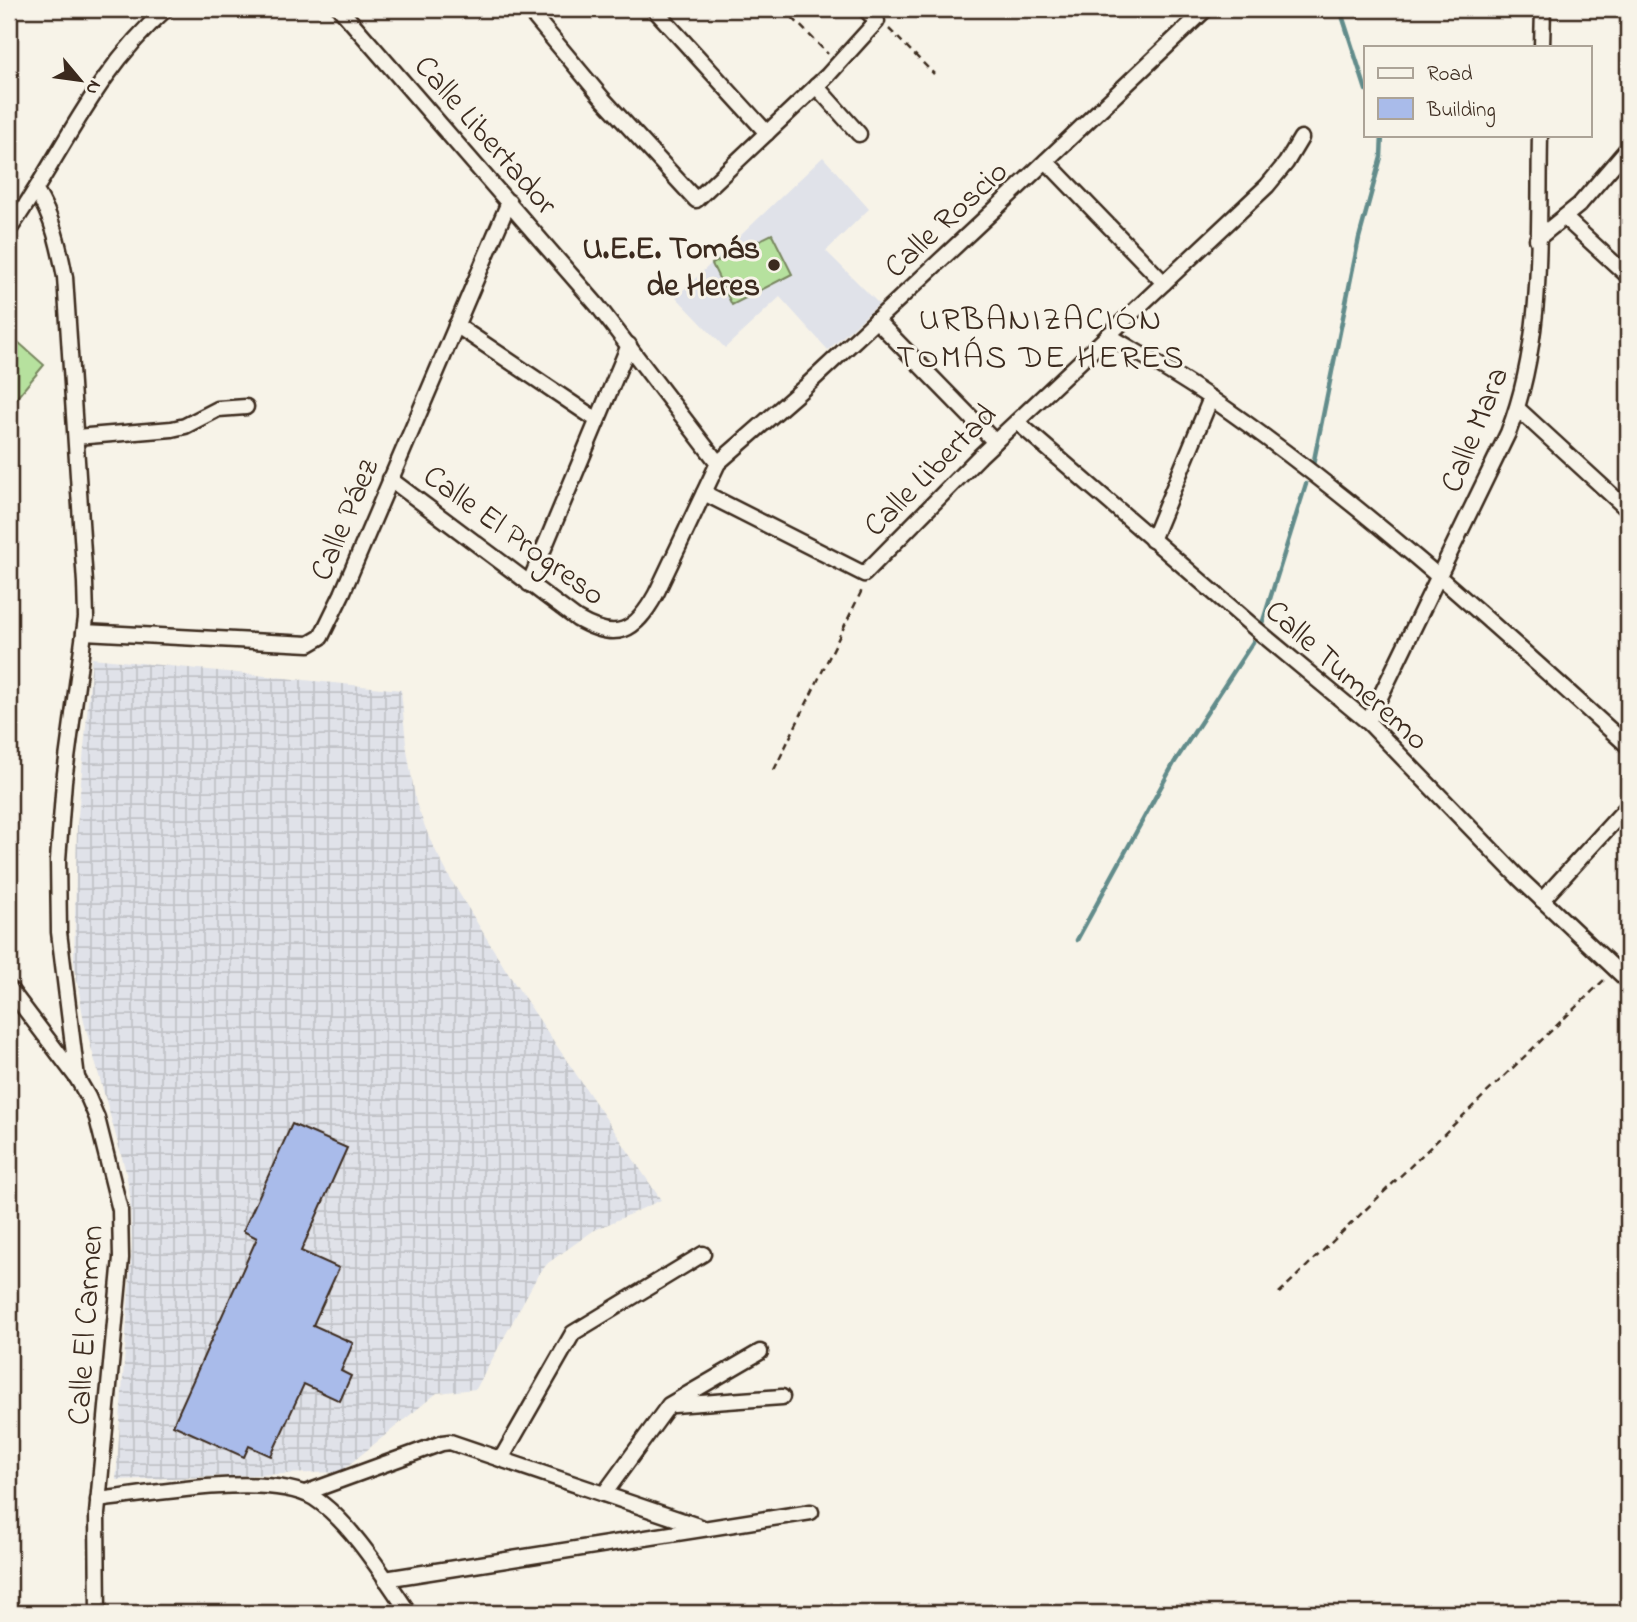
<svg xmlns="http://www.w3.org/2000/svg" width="1637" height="1622" font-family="'Indie Flower',sans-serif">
<defs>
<pattern id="industrial-grid" width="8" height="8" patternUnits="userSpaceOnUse" patternTransform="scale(1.75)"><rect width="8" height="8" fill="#e0e2e9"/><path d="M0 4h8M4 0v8" fill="none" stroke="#c1c2c7"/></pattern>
</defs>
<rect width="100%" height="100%" fill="#f7f3e8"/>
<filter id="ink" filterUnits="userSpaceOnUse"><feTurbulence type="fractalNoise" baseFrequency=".0143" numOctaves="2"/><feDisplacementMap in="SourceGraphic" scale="14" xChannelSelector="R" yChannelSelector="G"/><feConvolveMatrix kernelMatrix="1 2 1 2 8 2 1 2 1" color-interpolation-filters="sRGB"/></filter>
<g filter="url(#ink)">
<polygon fill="#e0e2e9" points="823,157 869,209 826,251 879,304 828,350 780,297 725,348 676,297"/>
<polygon fill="url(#industrial-grid)" points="92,658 401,690 406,744 416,803 430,840 451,880 509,975 661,1200 593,1231 548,1263 538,1275 476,1389 437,1393 340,1472 116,1480 132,1246 130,1196 126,1172 84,1022 74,962 77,827"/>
<g fill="#b6e19e" stroke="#78865e" stroke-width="2">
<polygon points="772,234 792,274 732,305 712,264"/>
<polygon points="9,334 44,365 14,401 9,396"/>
</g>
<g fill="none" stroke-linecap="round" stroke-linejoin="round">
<g stroke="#628c8b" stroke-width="4.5">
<polyline points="1340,9 1366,90"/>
<polyline points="1313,465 1359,238 1381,157 1382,135"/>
<polyline points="1263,621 1306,484"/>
<polyline points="1077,940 1174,763 1253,642"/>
</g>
</g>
<polygon fill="#a9bbea" stroke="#3b2a1e" stroke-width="2" points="292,1124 347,1148 301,1251 339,1268 313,1325 353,1343 341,1371 351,1376 340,1401 304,1384 271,1456 249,1446 244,1457 173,1425 257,1238 243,1231"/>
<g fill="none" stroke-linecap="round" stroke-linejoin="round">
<defs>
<g id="street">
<polyline points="340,9 597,305 718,463"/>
<polyline points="528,9 603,99 696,200 828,75 877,21 865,9"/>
<polyline points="654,9 767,133"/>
<polyline points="1542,47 1543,9"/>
<polyline points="816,86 859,134"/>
<polyline points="1046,161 1164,283"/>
<path d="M 36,191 C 53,218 59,246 65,277 L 85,583 L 86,618 L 64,781 L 58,860 L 59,932 L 77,1078"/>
<polyline points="1565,218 1628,276"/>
<path d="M 9,230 C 64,152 93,74 166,9"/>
<polyline points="1537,239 1579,205 1628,148"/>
<polyline points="876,320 995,442"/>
<polyline points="456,325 597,420"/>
<path d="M 1108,335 C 1143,356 1179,376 1212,399 C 1361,502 1495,625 1628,746"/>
<polyline points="1518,409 1628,510"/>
<polyline points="1017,422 1256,629 1368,722 1520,879 1628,981"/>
<polyline points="76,437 172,429 185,426 218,409 246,407"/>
<path d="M 390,479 L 577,619 C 617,642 635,632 656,594 L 718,463 L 805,387 L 992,212 L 1206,9"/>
<polyline points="704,493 864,574 980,456 1267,186 1286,163 1301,138"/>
<polyline points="1152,540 1211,398"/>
<polyline points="529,584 629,345"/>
<polyline points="84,632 309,644 321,637 342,594 509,202"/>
<path d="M 1368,722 L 1508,433 C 1545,339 1538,234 1540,135"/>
<polyline points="1542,900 1628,806"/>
<polyline points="9,988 77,1078 88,1097 97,1118 120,1210 121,1258 97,1514 98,1613"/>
<polyline points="674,1405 782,1397"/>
<polyline points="501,1459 573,1333 703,1254"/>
<polyline points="305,1493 442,1443 450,1442 701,1527"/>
<polyline points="604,1494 669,1405 760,1352"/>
<path d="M 98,1500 C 151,1494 270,1471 314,1498 C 350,1521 385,1578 409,1613"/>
<polyline points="385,1579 811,1512"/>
</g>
</defs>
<use href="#street" stroke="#3b2a1e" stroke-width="19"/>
<g stroke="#3b2a1e" stroke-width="2.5" stroke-dasharray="7 5" stroke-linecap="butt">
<polyline points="784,9 828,54"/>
<polyline points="889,29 934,74"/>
<polyline points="774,770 863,588"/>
<polyline points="1279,1293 1605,979"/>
</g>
<use href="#street" stroke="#f7f3e8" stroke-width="14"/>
</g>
</g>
<circle fill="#3b2a1e" stroke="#f7f3e8" stroke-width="2.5" cx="774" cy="265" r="7"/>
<g text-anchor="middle" stroke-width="6" stroke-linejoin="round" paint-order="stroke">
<g font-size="32" fill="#3b2a1e" stroke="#f7f3e8">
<text transform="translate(487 134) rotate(49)" y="11">Calle Libertador</text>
<text transform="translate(945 218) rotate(-43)" y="11">Calle Roscio</text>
<text transform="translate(1473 429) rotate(-68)" y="11">Calle Mara</text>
<text transform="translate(929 469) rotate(-45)" y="11">Calle Libertad</text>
<text transform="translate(343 519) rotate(-67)" y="11">Calle Páez</text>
<text transform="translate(515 534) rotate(36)" y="11">Calle El Progreso</text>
<text transform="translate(1348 674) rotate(42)" y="11">Calle Tumeremo</text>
<text transform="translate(84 1325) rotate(-86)" y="11">Calle El Carmen</text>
</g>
<g font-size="32" font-weight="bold" fill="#3b2a1e" stroke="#f7f3e8" text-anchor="end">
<text x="760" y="258">U.E.E. Tomás<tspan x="760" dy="37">de Heres</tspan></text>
</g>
<g font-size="33" letter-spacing="2" fill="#3b2a1e" stroke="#f7f3e8">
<text x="1041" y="329">URBANIZACIÓN<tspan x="1041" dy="38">TOMÁS DE HERES</tspan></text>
</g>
</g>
<rect width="1637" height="1622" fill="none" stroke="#f7f3e8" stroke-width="35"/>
<rect x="18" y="18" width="1602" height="1587" fill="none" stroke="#3b2a1e" stroke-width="2.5" filter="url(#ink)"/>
<rect x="1364" y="46" width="228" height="91" fill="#f7f3e8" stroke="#aca397" stroke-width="2"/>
<rect x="1378" y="68" width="35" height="10" fill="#f7f3e8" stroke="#aca397" stroke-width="2"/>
<text x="1427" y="80" font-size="21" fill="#3b2a1e">Road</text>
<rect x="1378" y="98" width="35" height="21" fill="#a9bbea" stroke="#aca397" stroke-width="2"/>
<text x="1427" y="116" font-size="21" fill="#3b2a1e">Building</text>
<g transform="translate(80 80) rotate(119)" stroke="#f7f3e8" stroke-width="5" paint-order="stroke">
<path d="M0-5L12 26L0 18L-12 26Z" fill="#3b2a1e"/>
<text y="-10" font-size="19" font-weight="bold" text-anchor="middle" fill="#3b2a1e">N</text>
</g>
</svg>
